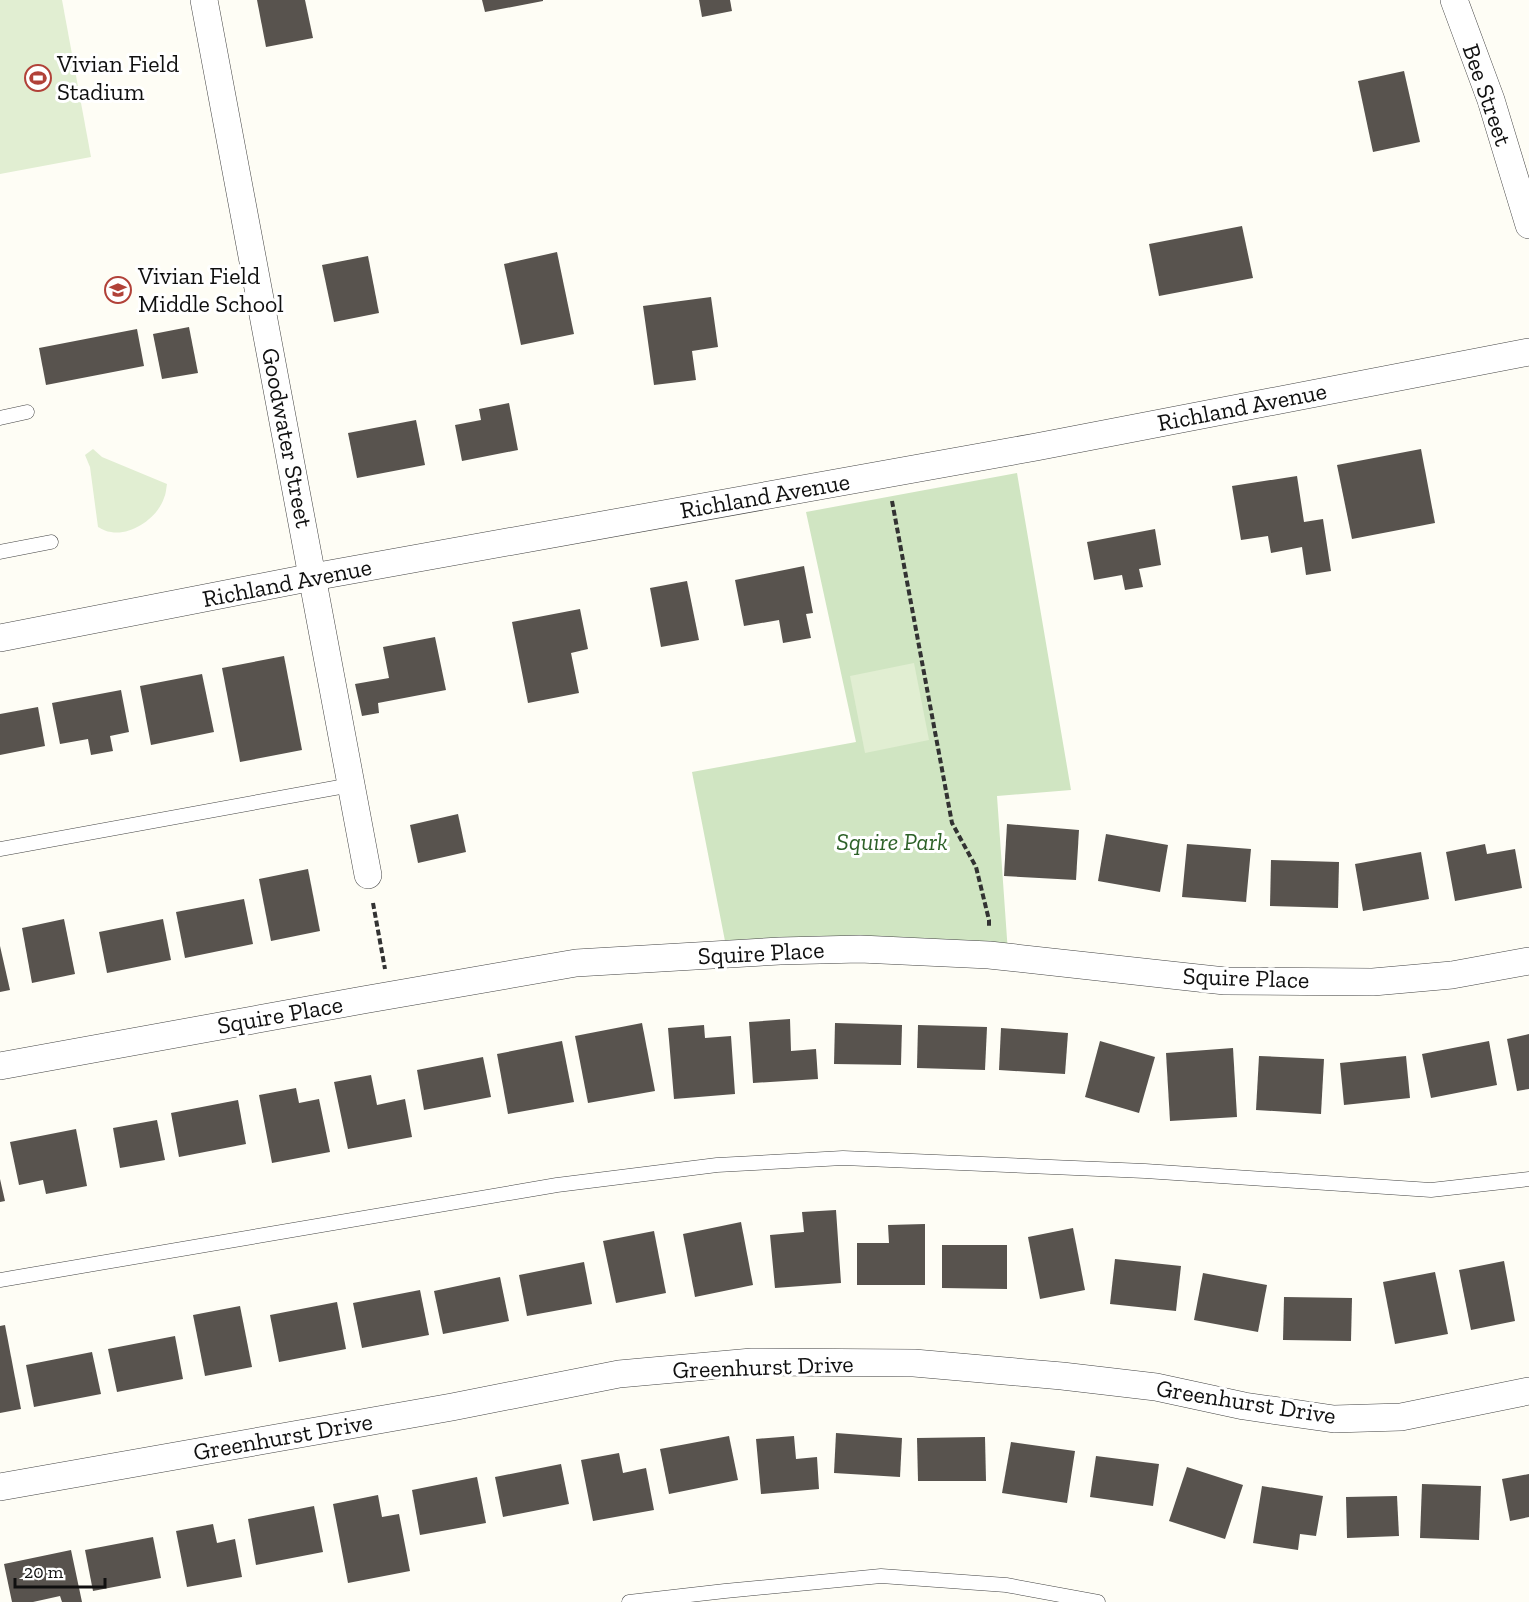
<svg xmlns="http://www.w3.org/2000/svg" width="1529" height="1602" font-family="'Zilla Slab',serif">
<rect width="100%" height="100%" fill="#fefdf5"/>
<polygon fill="#d0e5c2" points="1017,473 1071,790 997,796 1008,953 725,941 692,772 856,742 806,512"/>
<g fill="#e1eed2">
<polygon points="0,0 62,0 91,157 0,174"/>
<path d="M 93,449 L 102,457 L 167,484 C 166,489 166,494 164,498 C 158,517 132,536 111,532 C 107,532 102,529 98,527 L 90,467 L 85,455 Z"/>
<polygon points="914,663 929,740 865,753 850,676"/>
</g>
<g fill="#58534e">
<polygon points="257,0 305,0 313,38 266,47"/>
<polygon points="482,0 543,0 543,1 485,12"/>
<polygon points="699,0 730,0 732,11 702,17"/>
<polygon points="1404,71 1420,142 1373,152 1358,81"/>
<polygon points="1242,226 1253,278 1159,296 1149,244"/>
<polygon points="557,252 574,334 521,345 504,264"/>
<polygon points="368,256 379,313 334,322 322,265"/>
<polygon points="711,297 718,347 692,351 696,380 654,385 643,306"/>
<polygon points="189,327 198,373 162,379 153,334"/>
<polygon points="137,329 144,366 46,385 39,348"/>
<polygon points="509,403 518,450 462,461 455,425 481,420 479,409"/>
<polygon points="416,420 425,465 357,478 348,433"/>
<polygon points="1421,449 1435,523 1352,539 1337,465"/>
<polygon points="1297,476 1304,522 1323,519 1331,571 1306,575 1302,547 1271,553 1268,536 1241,540 1232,486"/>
<polygon points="1155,529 1161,565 1139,569 1143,587 1125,590 1122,575 1094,580 1087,542"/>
<polygon points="804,566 813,613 806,614 811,638 783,643 779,620 744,626 735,580"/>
<polygon points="687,581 699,640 661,647 650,588"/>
<polygon points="580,609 588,649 571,653 579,693 528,703 512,622"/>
<polygon points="435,637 446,690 378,703 379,713 362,716 355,684 389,678 383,647"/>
<polygon points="284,656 302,750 240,762 222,668"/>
<polygon points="202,674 214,732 151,745 140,686"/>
<polygon points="121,690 129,732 110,736 113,751 91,755 88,739 60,744 52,703"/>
<polygon points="38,707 45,746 0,755 0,714"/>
<polygon points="458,814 466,852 418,863 410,825"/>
<polygon points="1007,824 1079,830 1076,880 1004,876"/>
<polygon points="1106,834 1168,845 1160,892 1098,881"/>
<polygon points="1187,844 1251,849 1246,902 1182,897"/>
<polygon points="1485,844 1487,854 1515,849 1522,888 1455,901 1446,852"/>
<polygon points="1421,852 1429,899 1363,911 1355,864"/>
<polygon points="1271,860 1339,862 1338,908 1270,906"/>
<polygon points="308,869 320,931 271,941 259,879"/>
<polygon points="244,899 253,944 185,958 176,912"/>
<polygon points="64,919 75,974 32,983 22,928"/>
<polygon points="163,919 171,960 107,973 99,932"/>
<polygon points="0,946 10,990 0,992"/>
<polygon points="790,1019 791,1051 816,1049 818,1079 753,1083 749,1022"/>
<polygon points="642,1023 655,1091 588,1103 575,1036"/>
<polygon points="835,1023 902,1025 901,1065 834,1064"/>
<polygon points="704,1025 705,1038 731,1036 735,1094 674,1099 668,1028"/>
<polygon points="918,1025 987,1027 985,1070 917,1068"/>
<polygon points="1001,1028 1068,1033 1065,1074 999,1070"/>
<polygon points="1529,1034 1529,1089 1517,1091 1507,1039"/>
<polygon points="562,1041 574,1102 508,1114 497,1054"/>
<polygon points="1100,1041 1155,1057 1139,1113 1085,1097"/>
<polygon points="1489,1041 1497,1085 1431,1098 1422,1054"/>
<polygon points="1233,1048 1237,1117 1170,1121 1166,1053"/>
<polygon points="1259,1056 1324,1059 1321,1114 1256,1110"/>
<polygon points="1406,1056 1410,1098 1344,1105 1340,1063"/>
<polygon points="483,1057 491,1097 424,1110 417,1070"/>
<polygon points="371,1075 377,1105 405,1099 412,1137 348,1149 334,1082"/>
<polygon points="296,1088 299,1103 319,1099 330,1152 272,1163 259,1095"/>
<polygon points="238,1100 246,1144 179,1157 171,1113"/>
<polygon points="157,1120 165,1160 120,1168 113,1128"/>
<polygon points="76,1129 87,1186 46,1194 43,1180 19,1185 10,1142"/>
<polygon points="0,1179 5,1201 0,1202"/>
<polygon points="836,1210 841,1283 775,1288 770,1235 804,1232 802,1212"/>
<polygon points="741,1222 753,1285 695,1297 683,1234"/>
<polygon points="925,1224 925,1285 857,1285 857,1243 889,1243 888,1225"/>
<polygon points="1073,1228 1085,1290 1040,1299 1028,1237"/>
<polygon points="654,1231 666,1293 616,1303 603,1241"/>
<polygon points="942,1245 1007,1245 1007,1289 942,1288"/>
<polygon points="1115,1259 1181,1266 1176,1311 1110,1304"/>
<polygon points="1504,1261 1515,1321 1471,1330 1459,1270"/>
<polygon points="584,1262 592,1304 527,1316 519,1275"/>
<polygon points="1435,1272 1448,1334 1395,1344 1383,1282"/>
<polygon points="1203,1273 1267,1285 1258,1332 1194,1320"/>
<polygon points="500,1277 509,1321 443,1334 434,1291"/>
<polygon points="420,1290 429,1335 362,1348 353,1303"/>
<polygon points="1284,1297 1352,1298 1351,1341 1283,1340"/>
<polygon points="337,1302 346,1349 279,1362 270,1315"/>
<polygon points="240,1306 252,1367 205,1376 193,1315"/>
<polygon points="5,1325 21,1409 0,1413 0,1326"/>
<polygon points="175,1336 183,1379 117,1392 108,1349"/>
<polygon points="92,1352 101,1394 34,1407 26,1365"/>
<polygon points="836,1433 902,1438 900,1477 834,1473"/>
<polygon points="729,1436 738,1480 669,1494 660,1449"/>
<polygon points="794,1436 796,1459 817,1457 819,1489 761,1494 756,1439"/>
<polygon points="985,1437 986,1481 918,1481 917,1438"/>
<polygon points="1011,1442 1075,1451 1067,1503 1002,1493"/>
<polygon points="619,1453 623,1473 646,1468 654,1510 593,1521 581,1460"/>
<polygon points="1096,1456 1159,1464 1153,1506 1090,1497"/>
<polygon points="561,1464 569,1504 503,1517 495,1477"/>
<polygon points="1187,1467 1243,1485 1225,1539 1169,1521"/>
<polygon points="1529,1474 1529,1517 1510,1521 1502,1479"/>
<polygon points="477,1477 486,1523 420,1535 412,1490"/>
<polygon points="1422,1484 1481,1486 1479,1540 1420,1538"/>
<polygon points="1262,1486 1323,1496 1316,1536 1300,1534 1298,1550 1253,1543"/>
<polygon points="378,1495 382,1517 399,1514 410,1571 348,1583 333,1504"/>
<polygon points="1397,1496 1399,1536 1347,1538 1346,1497"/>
<polygon points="314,1506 323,1552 256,1565 248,1519"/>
<polygon points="213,1524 217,1543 235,1539 242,1577 187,1587 176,1531"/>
<polygon points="153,1537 161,1578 93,1591 85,1550"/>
<polygon points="71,1550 82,1602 62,1602 60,1596 33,1602 12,1602 4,1564"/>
</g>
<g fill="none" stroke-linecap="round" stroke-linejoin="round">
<defs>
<g id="lane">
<polyline points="0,418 27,412"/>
<polyline points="0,552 51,542"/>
<polyline points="0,849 351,785"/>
<polyline points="0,1280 557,1185 717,1165 843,1158 1145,1171 1431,1190 1529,1179"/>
<polyline points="629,1602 725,1591 881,1576 1006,1585 1098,1602"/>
</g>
<g id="street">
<polyline points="204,0 368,875"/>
<polyline points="1454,0 1491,100 1529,225"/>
<polyline points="0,638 313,577 1036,447 1529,352"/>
<polyline points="0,1066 363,1000 576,963 780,951 860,949 989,955 1225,981 1373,982 1452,975 1529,961"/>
<polyline points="0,1487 452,1407 619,1374 752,1362 914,1363 1062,1376 1156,1387 1244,1406 1334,1419 1401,1417 1529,1391"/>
</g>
</defs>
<use href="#lane" stroke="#434343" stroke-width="15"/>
<use href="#street" stroke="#434343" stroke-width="28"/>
<g stroke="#323232" stroke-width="4" stroke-dasharray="6 3" stroke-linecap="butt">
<polyline points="892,501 952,823 976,867 989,920 989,927"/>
<polyline points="373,903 385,969"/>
</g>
<use href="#lane" stroke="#fff" stroke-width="14"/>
<use href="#street" stroke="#fff" stroke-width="27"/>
</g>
<defs>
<symbol id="stadium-ring" viewBox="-11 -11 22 22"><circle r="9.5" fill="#fff" stroke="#b14138" stroke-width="1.5"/><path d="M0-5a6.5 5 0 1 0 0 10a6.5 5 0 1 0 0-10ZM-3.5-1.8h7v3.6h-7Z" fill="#b14138"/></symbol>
<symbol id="school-ring" viewBox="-11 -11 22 22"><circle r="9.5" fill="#fff" stroke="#b14138" stroke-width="1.5"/><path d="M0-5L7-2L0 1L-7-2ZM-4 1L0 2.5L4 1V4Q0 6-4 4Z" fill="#b14138"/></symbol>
</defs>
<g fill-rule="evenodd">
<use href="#stadium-ring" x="23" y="63" width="30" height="30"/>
<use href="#school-ring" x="103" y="275" width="30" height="30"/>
</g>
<g text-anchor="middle" stroke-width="6" stroke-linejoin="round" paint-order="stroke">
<g font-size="24" fill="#101010" stroke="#fff" text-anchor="start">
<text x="57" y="72">Vivian Field<tspan x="57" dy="28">Stadium</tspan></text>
<text x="138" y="284">Vivian Field<tspan x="138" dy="28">Middle School</tspan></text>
</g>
<g font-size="24" fill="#101010" stroke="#fff">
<text transform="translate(1487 95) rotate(71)" y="8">Bee Street</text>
<text transform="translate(1242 407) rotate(-11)" y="8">Richland Avenue</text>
<text transform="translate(287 438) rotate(79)" y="8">Goodwater Street</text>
<text transform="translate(765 496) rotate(-10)" y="8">Richland Avenue</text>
<text transform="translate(287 583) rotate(-11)" y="8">Richland Avenue</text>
<text transform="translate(761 953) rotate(-3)" y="8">Squire Place</text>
<text transform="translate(1246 978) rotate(2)" y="8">Squire Place</text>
<text transform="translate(280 1015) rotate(-10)" y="8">Squire Place</text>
<text transform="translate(763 1367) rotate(-2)" y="8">Greenhurst Drive</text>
<text transform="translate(1246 1402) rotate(9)" y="8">Greenhurst Drive</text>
<text transform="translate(283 1437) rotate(-10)" y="8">Greenhurst Drive</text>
</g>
<g font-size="24" font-style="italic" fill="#2d6128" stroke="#fff">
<text x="892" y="850">Squire Park</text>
</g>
</g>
<path d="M15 1578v9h90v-9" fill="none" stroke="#101010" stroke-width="3"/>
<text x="24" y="1578" font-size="18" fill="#101010" stroke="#ffffff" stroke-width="4.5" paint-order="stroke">20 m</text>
</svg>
